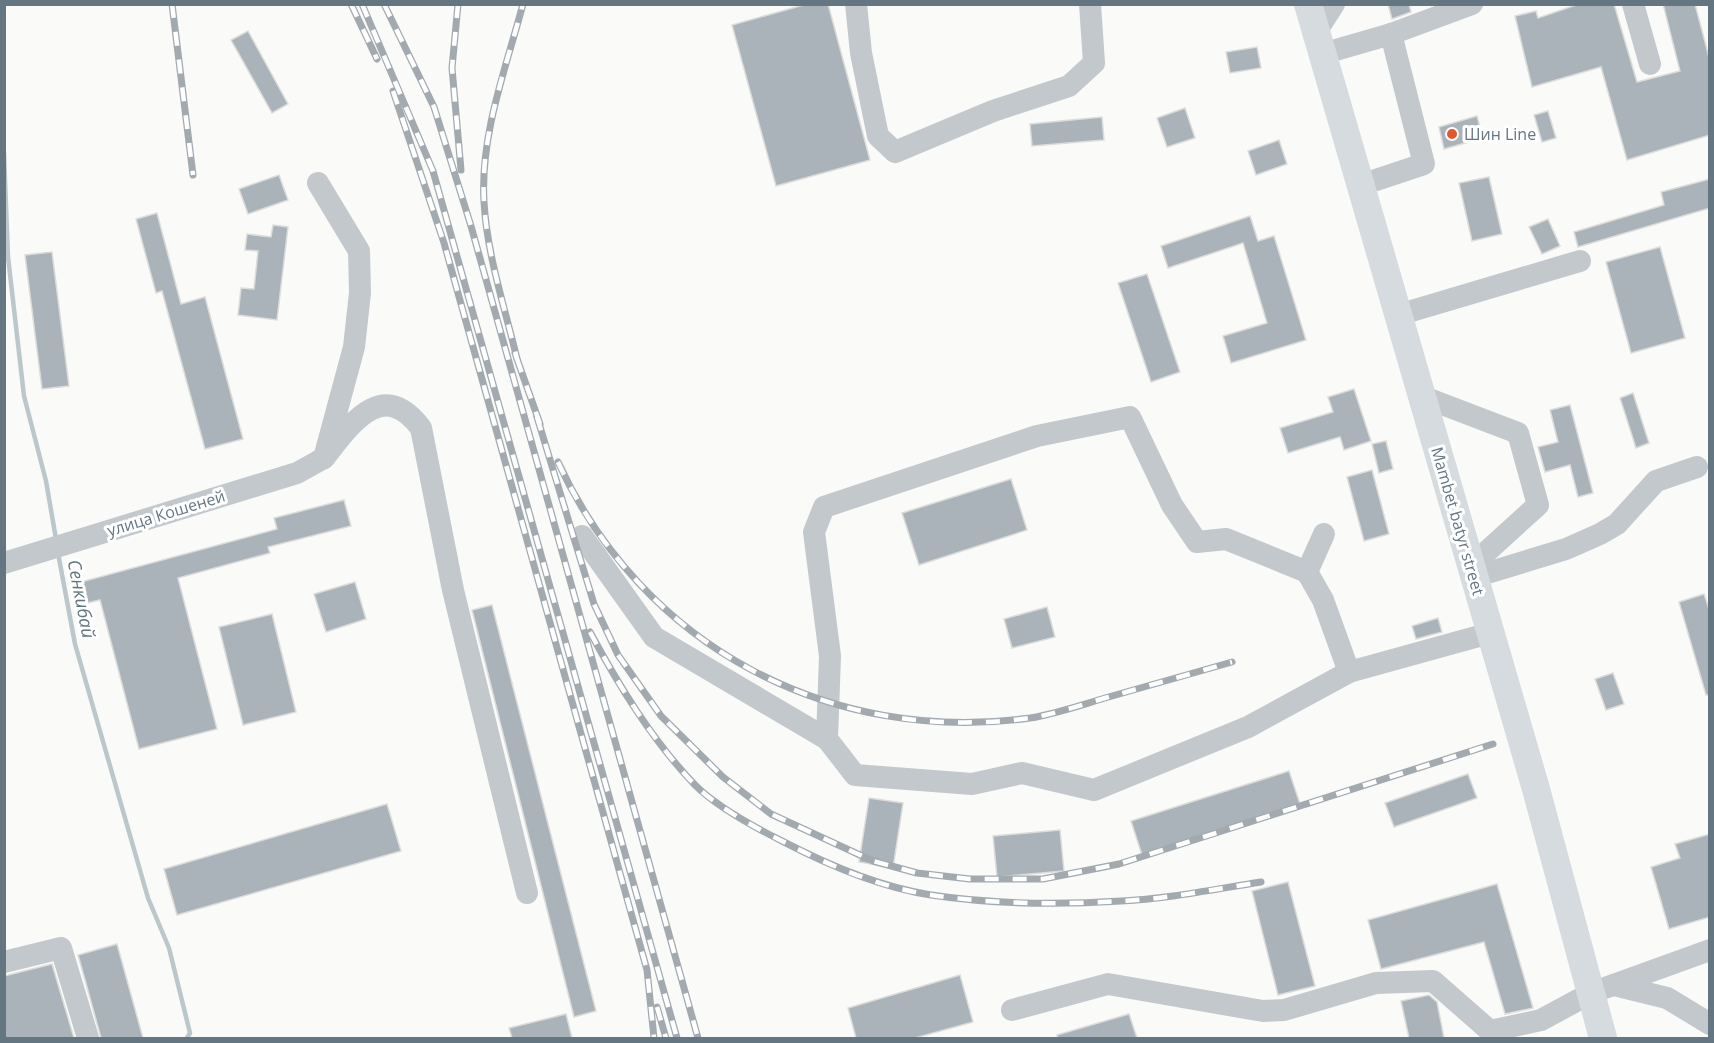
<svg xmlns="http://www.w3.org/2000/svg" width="1714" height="1043" font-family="'Open Sans',sans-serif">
<rect width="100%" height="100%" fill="#fafaf8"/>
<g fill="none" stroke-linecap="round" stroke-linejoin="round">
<g stroke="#bbc7cb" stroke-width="4.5">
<polyline points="4,153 8,257 24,396 46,481 56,539"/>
<polyline points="58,553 75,644 148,898 169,948 190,1033 187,1038"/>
</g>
</g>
<g fill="#aab3b9" stroke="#dcdcda" stroke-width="1.5">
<polygon points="807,4 828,4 870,160 776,186 732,25"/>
<polygon points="1388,4 1409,4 1411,12 1392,19"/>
<polygon points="1579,4 1614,4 1637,82 1680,71 1663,4 1695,4 1710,61 1710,135 1627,160 1601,67 1532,87 1515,16 1536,11 1538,18"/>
<polygon points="248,31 288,104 272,113 231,40"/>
<polygon points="1257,47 1261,68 1230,73 1226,52"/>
<polygon points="1185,108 1195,138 1167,147 1157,118"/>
<polygon points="1548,111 1556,138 1542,142 1534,115"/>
<polygon points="1477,116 1483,138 1444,149 1439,127"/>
<polygon points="1102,117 1104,140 1032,146 1030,124"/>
<polygon points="1279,140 1287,164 1256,175 1248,151"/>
<polygon points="279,175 288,200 248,214 239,189"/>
<polygon points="1489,177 1502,234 1472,241 1459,183"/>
<polygon points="1710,179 1710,208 1578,247 1574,232 1664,205 1661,192"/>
<polygon points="157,213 181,304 205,297 243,439 205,449 162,291 156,293 136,219"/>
<polygon points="1250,216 1258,241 1274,236 1306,340 1231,363 1223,336 1267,323 1243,243 1168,268 1161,246"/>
<polygon points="1548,219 1560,246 1542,254 1529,227"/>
<polygon points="273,225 288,227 277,320 238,315 241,288 254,289 258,251 245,250 247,234 271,237"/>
<polygon points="1660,247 1685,338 1631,353 1606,262"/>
<polygon points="52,252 69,386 42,389 25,255"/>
<polygon points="1147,274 1180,372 1151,382 1118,283"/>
<polygon points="1354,389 1371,441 1344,450 1340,437 1288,453 1280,428 1333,412 1328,397"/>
<polygon points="1633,393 1649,443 1636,448 1620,398"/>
<polygon points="1570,405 1593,493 1578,497 1570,465 1545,472 1538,447 1558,442 1550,410"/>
<polygon points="1386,441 1393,469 1379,473 1372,444"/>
<polygon points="1372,470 1389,534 1364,541 1347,477"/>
<polygon points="1011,479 1027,530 919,565 902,513"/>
<polygon points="344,500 351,526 268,547 270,553 178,578 217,729 139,749 100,600 87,603 81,582 277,529 274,518"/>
<polygon points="355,582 366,619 326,632 314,594"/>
<polygon points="1704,594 1710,612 1710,695 1706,695 1679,602"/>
<polygon points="492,605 596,1011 574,1017 472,610"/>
<polygon points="1047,607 1055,637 1012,648 1004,619"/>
<polygon points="272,614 296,712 243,725 219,627"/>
<polygon points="1438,618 1442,632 1416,639 1412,626"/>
<polygon points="1613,673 1624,704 1606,710 1595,679"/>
<polygon points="1289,771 1300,804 1142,855 1131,821"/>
<polygon points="1468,774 1477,798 1394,827 1385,803"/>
<polygon points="869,798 903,803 893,868 859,862"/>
<polygon points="387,804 401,851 177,915 164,869"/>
<polygon points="1060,830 1064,871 997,877 993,836"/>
<polygon points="1710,834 1710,917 1669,929 1651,867 1680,858 1675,844"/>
<polygon points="1288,882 1315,986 1278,995 1252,891"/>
<polygon points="1497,884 1533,1008 1505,1014 1484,942 1381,969 1368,920"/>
<polygon points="117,944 143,1038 101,1038 87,987 78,955"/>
<polygon points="52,964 74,1038 4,1038 4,976"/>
<polygon points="960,975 973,1022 915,1038 856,1038 848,1008"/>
<polygon points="1429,995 1437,1002 1444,1038 1409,1038 1401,1001"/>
<polygon points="566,1014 572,1038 512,1038 509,1028"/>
<polygon points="1129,1014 1137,1038 1058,1038 1057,1035"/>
</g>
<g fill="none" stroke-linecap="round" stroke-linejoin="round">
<g stroke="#c3c8cc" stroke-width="22">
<polyline points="856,4 861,53 878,136 895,152 993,111 1069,86 1094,63 1090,4"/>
<polyline points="1633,4 1650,64"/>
<polyline points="1316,32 1334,4"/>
<polyline points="1322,54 1391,34 1472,4"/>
<path d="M 318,183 L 359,251 L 360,293 L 354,347 L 324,458 C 351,424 382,377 421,428 L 453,590 L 527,893"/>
<polyline points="1361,185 1424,164 1391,34"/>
<polyline points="1398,315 1580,261"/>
<polyline points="1421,396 1518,433 1538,505 1471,566"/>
<polyline points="1324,534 1307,572 1323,600 1349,672 1490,633"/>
<polyline points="582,536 654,637 827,739 855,775 972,784 1022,773 1094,790 1248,727 1349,672"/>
<polyline points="4,563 297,473 324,458"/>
<polyline points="1474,577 1566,549 1600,534 1617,524 1656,481 1697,467"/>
<polyline points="827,739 830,656 814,532 824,507 1037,436 1130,417 1172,505 1197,542 1226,539 1307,572"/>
<polyline points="4,962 61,948 88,1038"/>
<polyline points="1614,985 1667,998 1710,1024"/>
<polyline points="1012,1010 1108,984 1263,1011 1284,1010 1376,983 1433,981 1490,1031 1541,1020 1591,993 1710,950"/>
</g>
<polyline stroke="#d6dbdf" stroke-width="28" points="1308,4 1536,789 1603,1038"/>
<defs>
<g id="rail">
<polyline points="172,4 193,175"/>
<polyline points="351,4 377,59"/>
<polyline points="362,4 433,171 677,1038"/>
<polyline points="384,4 434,107 471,226 698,1038"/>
<polyline points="458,4 452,68 461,170"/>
<polyline points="393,91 444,243 647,970 654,1038"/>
<path d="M 515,353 L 517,359 C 505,308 487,255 484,202 C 480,135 506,68 523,4"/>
<polyline points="517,359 540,424"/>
<polyline points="537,417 594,604 618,655 661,716 723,777 771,814 873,861 917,873 970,879 1043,879 1119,864 1493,744"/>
<path d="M 558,462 C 643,647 830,745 1030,718 C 1055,714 1081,705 1105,698 C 1147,686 1190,674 1232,662"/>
<path d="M 590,632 C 619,686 652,740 695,785 C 717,807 754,827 782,841 C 828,865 879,887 931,895 C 992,904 1059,905 1121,901 C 1168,899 1215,889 1261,882"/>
<polyline points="657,1007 666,1038"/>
</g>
</defs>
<use href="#rail" stroke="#a2aab0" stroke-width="7"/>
<use href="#rail" stroke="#fff" stroke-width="4.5" stroke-dasharray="14" stroke-linecap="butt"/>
</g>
<circle fill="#e4572e" stroke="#fff" stroke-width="2" cx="1452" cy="134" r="6"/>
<g text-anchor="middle" stroke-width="6" stroke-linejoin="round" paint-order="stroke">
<g font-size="16" fill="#657683" stroke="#fff" text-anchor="start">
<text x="1464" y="140">Шин Line</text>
</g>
<g font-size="16" fill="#657683" stroke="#fff">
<text transform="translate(166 513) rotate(-17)" y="6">улица Кошеней</text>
<text transform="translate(1458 521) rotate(74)" y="6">Mambet batyr street</text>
</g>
<g font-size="18" font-style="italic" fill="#60757c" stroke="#fff">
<text transform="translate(81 599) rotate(79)" y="6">Сенкибай</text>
</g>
</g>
<rect width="1714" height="1043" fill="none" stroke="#657683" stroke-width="12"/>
</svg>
